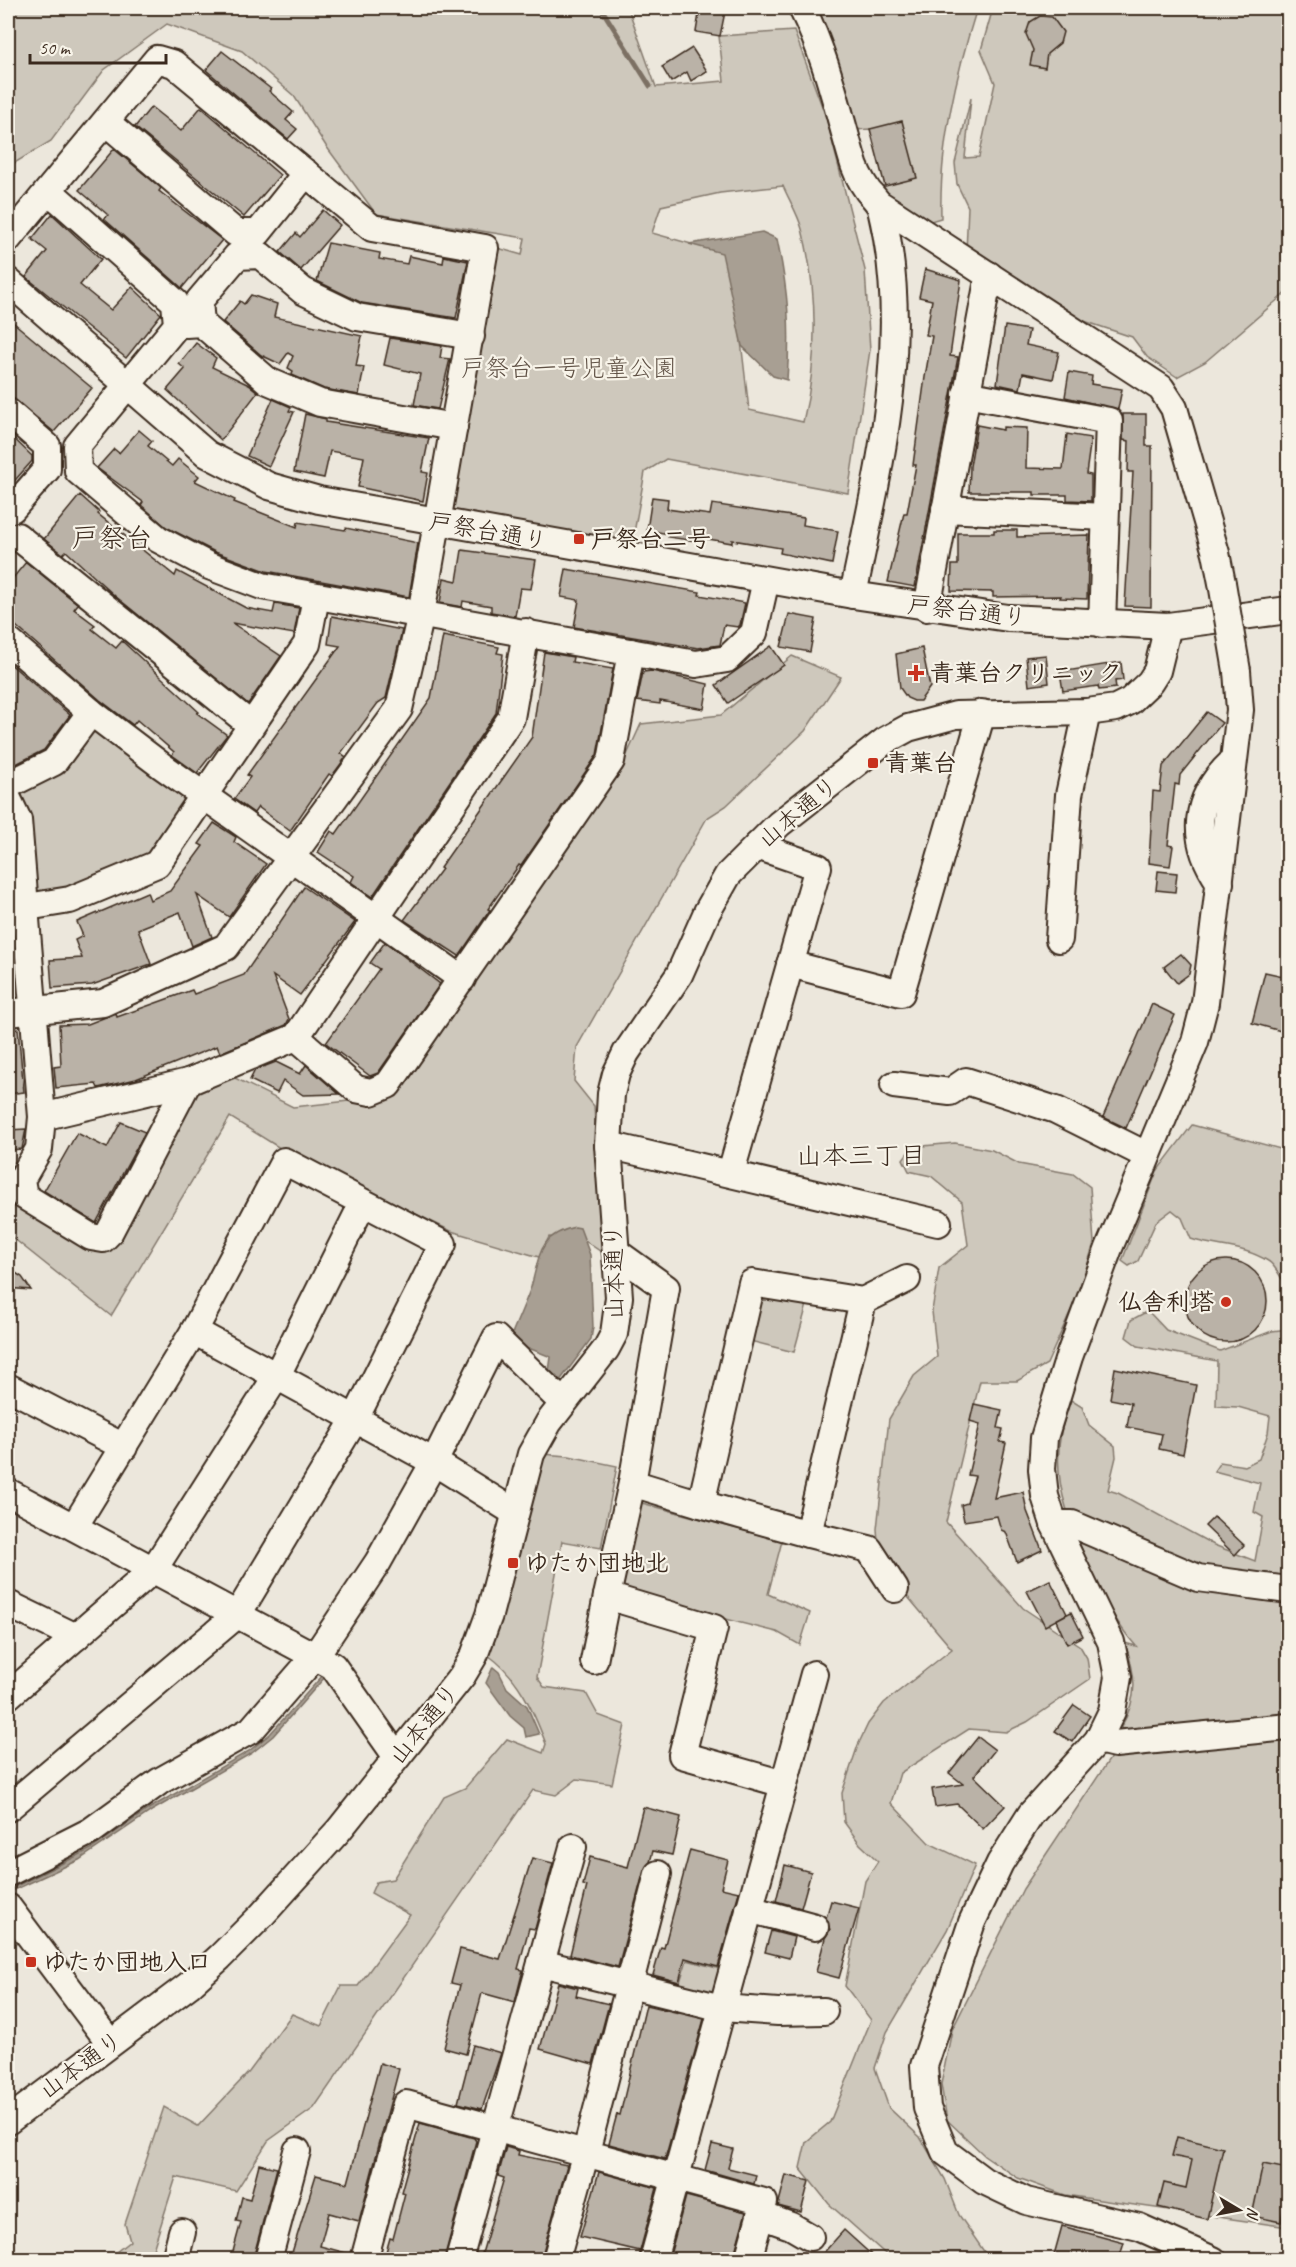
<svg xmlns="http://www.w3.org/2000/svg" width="1296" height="2267" font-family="Caveat,'Klee One',sans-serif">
<rect width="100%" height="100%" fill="#ece7dc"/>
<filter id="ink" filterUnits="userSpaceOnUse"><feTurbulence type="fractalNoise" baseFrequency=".0167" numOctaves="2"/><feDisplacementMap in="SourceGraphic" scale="12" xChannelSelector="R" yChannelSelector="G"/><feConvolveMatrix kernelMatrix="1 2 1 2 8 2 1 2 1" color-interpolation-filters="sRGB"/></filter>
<g filter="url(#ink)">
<g fill="#cec8bc" stroke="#84796d" stroke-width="1.5" fill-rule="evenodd">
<path d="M 8,8 L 628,8 L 656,87 L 724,81 L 719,36 L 794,31 L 826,117 L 865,270 L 870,350 L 848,493 L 666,459 L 645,472 L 632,544 L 450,512 L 494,247 L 522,255 L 525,238 L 376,214 L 326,146 L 294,96 L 242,51 L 167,24 L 104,70 L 51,141 L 8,167 ZM 783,186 C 789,200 798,214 802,229 C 818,290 818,361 803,422 L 749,410 L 731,255 L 652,233 L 661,206 L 720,193 Z"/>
<path d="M 810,8 L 977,8 C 956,75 939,147 941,218 L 924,223 L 877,189 L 885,185 L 871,129 L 853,130 Z"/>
<polygon points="993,8 1288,8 1288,291 1205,362 1177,377 1147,357 1132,337 1075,318 966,252 968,207 957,184 955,163 971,98 965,158 979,157 995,83 981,50"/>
<polygon points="792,656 841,677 805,731 726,806 707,818 577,1047 574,1081 594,1106 603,1253 582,1239 549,1237 539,1257 451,1231 283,1150 230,1117 111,1316 8,1234 8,1158 13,1168 10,1197 103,1252 120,1238 195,1095 233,1077 293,1107 349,1101 395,1090 621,768 641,724 721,715"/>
<polygon points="93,726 182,795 185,808 148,862 41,896 32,889 10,790"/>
<path d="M 1192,1125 L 1288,1151 L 1288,1286 C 1280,1280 1277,1266 1268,1261 C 1242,1245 1218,1248 1191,1239 L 1182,1218 L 1172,1210 L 1156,1222 L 1138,1261 L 1129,1266 L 1122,1261 L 1157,1171 Z"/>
<polygon points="955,1143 992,1150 1019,1164 1073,1174 1090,1187 1094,1243 1079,1292 1047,1364 1017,1381 980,1381 946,1522 1023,1608 1080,1646 1087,1658 1090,1679 1027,1722 1006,1732 969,1729 900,1773 891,1803 929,1843 975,1865 947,1930 887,2032 875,2068 889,2108 920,2137 945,2179 959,2215 987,2256 994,2259 891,2259 829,2204 800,2168 806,2142 830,2122 871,2020 845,1986 865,1881 878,1861 860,1844 844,1822 842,1793 858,1745 868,1724 884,1703 952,1649 880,1564 877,1529 889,1419 914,1376 937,1357 932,1311 939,1268 968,1245 962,1202 931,1176 909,1171 903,1159 912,1147"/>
<polygon points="769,1298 808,1301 794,1352 746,1340 755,1304"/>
<path d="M 1148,1311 L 1166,1330 L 1220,1351 L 1272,1331 L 1288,1329 L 1288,2231 L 1281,2226 L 1065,2195 L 1018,2178 L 984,2155 L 947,2120 L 941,2084 L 952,2030 L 1023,1889 L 1125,1736 L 1121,1727 C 1139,1696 1136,1675 1125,1643 L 1136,1646 C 1115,1623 1103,1596 1090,1567 C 1063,1510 1045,1461 1071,1400 L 1082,1407 L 1089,1425 L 1115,1446 L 1116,1457 L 1108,1490 L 1118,1493 L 1214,1545 L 1255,1561 L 1263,1517 L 1254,1512 L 1260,1483 L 1214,1471 L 1220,1462 L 1245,1466 L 1259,1459 L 1268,1433 L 1270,1416 L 1238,1407 L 1216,1406 L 1217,1361 L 1138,1346 L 1126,1337 L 1131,1320 Z"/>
<path d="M 541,1454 L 569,1456 L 617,1466 L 601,1548 L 562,1541 L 537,1677 L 544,1687 L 586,1693 L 598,1715 L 625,1725 L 612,1784 L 577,1779 L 556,1795 L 533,1790 L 314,2108 L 268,2141 L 236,2191 L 176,2177 L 150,2259 L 106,2260 L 130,2241 L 125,2224 L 164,2107 L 198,2126 L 249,2072 L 292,2014 L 321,2026 L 341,1986 L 358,1986 L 410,1915 L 371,1893 L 376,1882 L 393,1879 L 444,1797 L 465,1788 L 507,1739 L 543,1753 L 546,1744 C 533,1710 519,1677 488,1655 Z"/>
<polygon points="642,1503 782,1541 768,1594 810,1613 800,1645 777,1632 625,1594 619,1583 630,1510"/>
<polygon points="687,1960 724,1970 718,1991 708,1999 677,1991"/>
</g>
<g fill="#a89f93" stroke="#7c7064" stroke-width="1.5">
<path d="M 762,232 L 777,239 C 788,291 791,327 787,380 L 773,376 L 742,346 L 722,253 L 689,244 Z"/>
<path d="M 575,1227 L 580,1228 L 590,1255 L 593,1327 L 591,1339 L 556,1386 L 548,1378 L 551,1357 L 531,1349 L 524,1350 L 512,1339 L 513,1331 C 519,1317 526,1301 531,1287 C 540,1256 538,1235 575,1227 Z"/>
<polygon points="493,1667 499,1672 507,1688 527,1706 539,1734 526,1737 524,1728 510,1716 486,1683"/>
<polygon points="323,1675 325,1677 273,1736 252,1753 153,1810 79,1860 12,1891 10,1889 91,1849 150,1808 249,1751 270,1734"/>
</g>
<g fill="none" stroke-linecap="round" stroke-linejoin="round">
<polyline stroke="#7c7064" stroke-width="5" points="601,8 650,86"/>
</g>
<g fill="#bab2a7" stroke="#3b2a1e" stroke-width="1.5">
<polygon points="700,8 719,8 718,11 725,12 720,36 696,32"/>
<polygon points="1040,16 1052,17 1063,32 1060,43 1047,54 1045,68 1030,65 1033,50 1026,34 1030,22"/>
<polygon points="692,48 707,71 691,81 687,72 671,82 662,67"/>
<polygon points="222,51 271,89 269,91 293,112 286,120 297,129 288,139 206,70"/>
<polygon points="151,107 181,131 201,107 280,175 244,217 135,127"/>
<polygon points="902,121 917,178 885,186 870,129"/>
<polygon points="114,149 161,188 159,191 222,240 182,288 104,219 108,215 79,190"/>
<polygon points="323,210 340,225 301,270 280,252 296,233 300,237"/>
<polygon points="52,214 101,259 80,285 111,310 132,287 161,314 126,358 26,277 47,251 32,239"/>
<polygon points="328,243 380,253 379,259 407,264 409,256 443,263 444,256 468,261 456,318 362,303 317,281"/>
<polygon points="925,269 961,280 950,356 958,357 915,587 888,582 904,513 907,513 916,465 913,465 925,377 932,336 926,335 932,300 919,297"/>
<polygon points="251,295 277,304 274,317 362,336 356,366 364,367 359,395 324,389 292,375 293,371 288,368 293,356 288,353 280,364 261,355 223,322 240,301 244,304"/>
<polygon points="8,318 92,388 54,432 8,394"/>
<polygon points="1005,326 1029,330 1026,345 1059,352 1053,379 1023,373 1020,389 997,384"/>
<polygon points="390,338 442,346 440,358 450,359 438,409 414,405 420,374 384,365"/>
<polygon points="196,343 216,358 212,367 249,385 258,392 221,440 167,390 185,369 179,364"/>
<polygon points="1069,372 1092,376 1091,384 1122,389 1118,409 1065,397"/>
<polygon points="273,399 291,407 289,411 294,412 269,466 247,456"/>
<polygon points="305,414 326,419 326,422 429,438 422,472 428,473 423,501 358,487 364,457 330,451 324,478 294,472"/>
<polygon points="1123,414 1146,414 1146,446 1152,446 1151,607 1125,606 1133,472 1128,472 1129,441 1123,440"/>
<polygon points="977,425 1003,430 1003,427 1027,428 1026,468 1063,469 1067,434 1091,438 1086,474 1091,475 1091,501 1067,500 1067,495 1034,495 1034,492 969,492 970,466"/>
<polygon points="139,430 152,441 148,446 172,466 178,459 199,476 195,481 235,500 234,502 297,527 298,522 345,530 346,528 418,543 409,597 266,571 215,552 166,527 141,505 143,502 97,468 114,449 119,453"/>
<polygon points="8,433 32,456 32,461 8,488"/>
<polygon points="80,495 99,512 98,514 175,576 177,571 246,608 273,613 275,604 299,608 294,634 232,623 281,656 248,704 115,596 66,551 63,554 44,539"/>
<polygon points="652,497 668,499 667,509 710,515 712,504 804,518 803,525 838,531 832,564 780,553 781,548 732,540 732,543 697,537 696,541 668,537 669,534 647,530"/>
<polygon points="994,530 1017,530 1017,537 1089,535 1087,599 1060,598 1061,596 993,597 993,592 951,591 952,565 958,565 958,533 994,533"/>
<polygon points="462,550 536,560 531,589 520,588 515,616 491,612 491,606 463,601 462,607 440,603 444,578 457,581"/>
<polygon points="26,562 78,604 74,609 95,625 92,629 116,648 122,641 199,712 197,713 227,735 197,773 172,755 174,752 137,720 133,725 100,700 8,619 8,584"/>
<polygon points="566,569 700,592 699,595 745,603 740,625 738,627 724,625 720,645 698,648 574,627 579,600 561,597"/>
<polygon points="789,614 816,619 810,652 781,647"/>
<polygon points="332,616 402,630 386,698 378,703 341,753 346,757 332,776 329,774 290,831 258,807 254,813 234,799 250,777 247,775 340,646 328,644"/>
<polygon points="443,636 499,647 497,653 503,654 496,713 372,897 351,882 354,876 318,852 331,831 336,834 431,698"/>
<polygon points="771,646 784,665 728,703 716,685"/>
<polygon points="922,648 930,687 920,701 914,701 907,698 900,688 896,654"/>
<polygon points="544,652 573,657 572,662 613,669 597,755 521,866 519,865 488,909 490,910 459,956 404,920 442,869 440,868 532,737"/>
<polygon points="1046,655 1049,683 1029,686 1026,657"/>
<polygon points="8,662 70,715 44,750 10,767 8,762"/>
<polygon points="1121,662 1123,680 1115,681 1116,688 1099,690 1098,686 1063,691 1060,672"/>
<polygon points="652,671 708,684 704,709 660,701 660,704 637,701 643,672"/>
<polygon points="1207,712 1222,723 1180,775 1179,785 1175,784 1168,845 1173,846 1170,866 1149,863 1153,791 1160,792 1163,766"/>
<polygon points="214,823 236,837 234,842 266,864 229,917 197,895 212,937 192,946 180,912 138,929 151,964 92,985 52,988 50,960 82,958 75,940 83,936 77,922 147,892 150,900 170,891 203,846 199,844"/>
<polygon points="1158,871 1177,873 1175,892 1156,890"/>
<polygon points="304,887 355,922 300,995 273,976 289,1019 286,1025 220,1053 217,1046 136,1079 98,1088 96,1084 56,1088 54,1067 61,1066 59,1025 88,1024 116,1013 117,1017 192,990 194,994 244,975"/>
<polygon points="385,942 440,984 378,1073 370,1076 326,1043 379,969 370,963"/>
<polygon points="1181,954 1191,965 1189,974 1177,983 1164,967"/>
<polygon points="1265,972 1288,977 1288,1033 1252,1023"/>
<polygon points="1152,1004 1175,1015 1126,1128 1103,1117"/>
<polygon points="18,1029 24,1092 8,1094 8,1030"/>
<polygon points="276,1062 300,1074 306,1065 339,1094 303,1095 283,1081 277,1093 250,1080 255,1070"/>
<polygon points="121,1122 145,1132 96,1223 44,1191 77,1133 107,1148"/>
<polygon points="26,1129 22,1149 8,1150 8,1130"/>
<circle cx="1226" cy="1301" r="41"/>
<polygon points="8,1268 22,1277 31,1290 8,1288"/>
<polygon points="1115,1368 1196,1385 1183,1454 1159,1449 1162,1434 1127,1427 1131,1403 1110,1399"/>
<polygon points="974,1404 1002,1410 998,1428 1003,1429 1000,1442 1006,1443 994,1498 1023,1492 1027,1511 1042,1550 1017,1562 1006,1532 1001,1530 997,1516 964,1521 961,1505 967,1503 975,1476 968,1475 980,1424 970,1421"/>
<polygon points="1214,1517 1244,1545 1235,1555 1205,1526"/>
<polygon points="1050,1580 1067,1614 1045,1626 1027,1591"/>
<polygon points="1071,1612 1083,1636 1067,1644 1056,1620"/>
<polygon points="1074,1705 1090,1716 1072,1742 1055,1731"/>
<polygon points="978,1737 995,1750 974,1776 1005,1806 983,1829 957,1804 935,1807 932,1789 963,1784 949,1773"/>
<polygon points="643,1807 681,1817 672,1855 653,1851 650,1862 644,1870 618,1967 570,1955 587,1886 583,1885 590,1857 628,1867"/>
<polygon points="690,1850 728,1860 721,1888 739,1892 718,1967 685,1958 679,1982 653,1975 661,1947 664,1948"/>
<polygon points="532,1858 553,1863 535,1929 529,1928 518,1969 523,1970 515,2002 482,1993 466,2054 444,2048 460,1985 451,1983 460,1949 500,1959"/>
<polygon points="785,1865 811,1872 801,1908 776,1901"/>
<polygon points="831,1901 859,1908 839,1978 816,1972 825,1938 830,1930 826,1918"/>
<polygon points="771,1931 794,1937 789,1958 765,1952"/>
<polygon points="558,1983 578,1988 576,1996 609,2004 593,2064 540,2049"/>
<polygon points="646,2005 704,2019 665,2159 609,2144 617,2114 620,2115"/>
<polygon points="473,2045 501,2053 482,2109 458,2103"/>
<polygon points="380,2063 399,2069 359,2221 329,2213 320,2246 350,2254 349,2259 290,2259 316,2175 348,2183"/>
<polygon points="420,2123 474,2138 476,2141 444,2259 384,2259 390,2238 393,2239 405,2193 401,2192"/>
<polygon points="1177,2137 1223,2148 1207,2219 1158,2207 1164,2183 1186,2188 1192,2160 1172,2156"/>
<polygon points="712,2144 733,2149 728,2168 756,2175 754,2184 705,2170"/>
<polygon points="506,2147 519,2151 518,2155 567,2165 541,2259 492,2259 481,2257 504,2178 498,2176"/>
<polygon points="259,2164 277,2168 253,2259 231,2259 241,2222 236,2221 242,2197 250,2199"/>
<polygon points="1263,2164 1288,2169 1288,2184 1281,2222 1252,2216"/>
<polygon points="599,2172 657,2188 640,2251 580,2237"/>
<polygon points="786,2175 809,2181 801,2212 778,2206"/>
<polygon points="686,2196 746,2212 733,2259 669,2259"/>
<polygon points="1062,2226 1124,2243 1119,2259 1072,2259 1054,2255"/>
<polygon points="844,2230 876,2259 818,2259"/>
</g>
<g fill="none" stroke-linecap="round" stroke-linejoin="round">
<defs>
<g id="minor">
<path d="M 802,8 C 826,56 837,107 852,158 C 855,170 861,181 868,191 C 873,197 879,202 881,209 C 913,340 879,466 853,595"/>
<polyline points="106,122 236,233 258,233 306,173"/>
<polyline points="49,191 175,302 177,325 77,446 78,471 158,539 209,566 262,586 696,664 727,659 754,633 766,580"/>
<polyline points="881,205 1161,388 1174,408 1216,553 1222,583"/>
<polyline points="8,239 157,59 174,64 372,228 485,248 421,614 399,709 226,947 103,1003 8,1013"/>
<polyline points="8,281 207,454 269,486 319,500 853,595 1008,618 1168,626 1288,610"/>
<polyline points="201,323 199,301 237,256 260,255 303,291 357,317 471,336"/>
<polyline points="186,324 201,323 268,381 320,403 454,427"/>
<polyline points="966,394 1109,421 1102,624"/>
<polyline points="8,412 47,446 47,469 12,509 8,510"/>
<polyline points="945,509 1105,517"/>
<polyline points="8,536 17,536 251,725"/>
<polyline points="927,608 989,275"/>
<polyline points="8,641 91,712 162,766 462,979"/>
<polyline points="8,785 54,762 91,712"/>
<polyline points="8,799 18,820 42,1117 39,1149 21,1180 24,1196 91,1237 103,1239 109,1233 188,1082"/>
<path d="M 1220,883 C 1189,839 1194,797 1233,761"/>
<polyline points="27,907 70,900 157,864 307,644 316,597"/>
<polyline points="1059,939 1069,795 1087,712"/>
<polyline points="790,964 901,993 982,713"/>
<polyline points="296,1037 356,1089 371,1092 388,1085 611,761 631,652"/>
<polyline points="894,1085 950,1092 966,1081 1056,1110 1146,1155"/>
<polyline points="42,1117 188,1082 296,1037 511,718 526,632"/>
<polyline points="608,1145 938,1223"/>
<polyline points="731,1172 818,867 757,846"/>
<polyline points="616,1252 666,1288 632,1483 607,1596 714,1628 682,1755 784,1784 653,2260"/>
<polyline points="863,1301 808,1534 701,1504 752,1283 863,1301 907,1279"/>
<polyline points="194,1331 434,1462 514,1512"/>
<polyline points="8,1387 124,1447"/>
<polyline points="632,1483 701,1504"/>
<polyline points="8,1492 333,1666 397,1757"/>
<polyline points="1054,1524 1072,1524 1198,1578 1288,1590"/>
<polyline points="808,1534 869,1549 895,1589"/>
<polyline points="8,1604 76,1637"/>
<polyline points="594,1661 607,1596"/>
<polyline points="8,1696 154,1569 276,1377 363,1203"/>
<polyline points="1098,1740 1115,1744 1288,1727"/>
<polyline points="784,1784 814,1674"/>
<polyline points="8,1808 238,1614 355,1419 443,1244 284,1161 194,1331 74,1527"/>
<polyline points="8,1873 91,1831 160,1781 251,1730 316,1655 378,1562 434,1462 496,1338 563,1403"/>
<polyline points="8,1907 110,2043"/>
<polyline points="749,1909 815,1927"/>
<polyline points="541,1963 722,2008 778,2012 824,2011"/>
<polyline points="8,2121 189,1985 220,1957 261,1916 339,1830 462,1676 474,1656 489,1615 531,1454 549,1422 606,1349 614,1334 619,1297 608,1145 611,1094 616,1074 626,1053 679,975 707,912 728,875 779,824 886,740 908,728 956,715 1087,712 1116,708 1130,701 1150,682 1157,671 1168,626"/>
<polyline points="760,2215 791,2226 810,2237"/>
<polyline points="175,2260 182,2232"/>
<polyline points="268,2260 297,2151"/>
<polyline points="364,2260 406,2104 764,2202 748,2260"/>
<polyline points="459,2260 573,1847"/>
<polyline points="556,2260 586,2152 658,1874"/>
<polyline points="1213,2260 1139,2227 1026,2201 984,2181 945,2152 927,2108 924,2066 972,1922 1000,1863 1031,1814 1098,1740 1112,1711 1118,1677 1111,1642 1054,1524 1045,1496 1042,1469 1044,1438 1069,1357 1109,1248 1195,1042 1205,1003 1240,710 1237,671"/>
</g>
</defs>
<use href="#minor" stroke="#3b2a1e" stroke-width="30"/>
<use href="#minor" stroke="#f7f3e8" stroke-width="26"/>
<defs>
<polyline id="minor-bridge" points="1222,583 1237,671"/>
</defs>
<use href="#minor-bridge" stroke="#3b2a1e" stroke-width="30" stroke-linecap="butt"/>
<use href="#minor-bridge" stroke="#f7f3e8" stroke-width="26"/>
</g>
</g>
<g fill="#c8321e" stroke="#f7f3e8" stroke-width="2">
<rect x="573" y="533" width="12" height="12" rx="3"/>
<path d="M913 664h6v6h6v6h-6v6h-6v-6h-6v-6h6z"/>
<rect x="867" y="757" width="12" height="12" rx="3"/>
<circle cx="1226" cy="1302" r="6"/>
<rect x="507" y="1557" width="12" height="12" rx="3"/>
<rect x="25" y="1956" width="12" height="12" rx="3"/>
</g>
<g text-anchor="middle" stroke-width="4.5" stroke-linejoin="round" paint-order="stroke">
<g font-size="24" fill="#605246" stroke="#f7f3e8">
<text x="569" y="376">戸祭台一号児童公園</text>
</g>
<g font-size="24" fill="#3b2a1e" stroke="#f7f3e8">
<text transform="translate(488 531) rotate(10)" y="8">戸祭台通り</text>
<text transform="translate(967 611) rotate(7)" y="8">戸祭台通り</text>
<text transform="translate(798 812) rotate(-40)" y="8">山本通り</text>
<text transform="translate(614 1272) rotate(-91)" y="8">山本通り</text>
<text transform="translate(424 1724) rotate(-51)" y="8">山本通り</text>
<text transform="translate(81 2065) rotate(-36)" y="8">山本通り</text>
</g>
<g font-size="24" font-weight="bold" fill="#3b2a1e" stroke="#f7f3e8" text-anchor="start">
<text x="591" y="547">戸祭台二号</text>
<text x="930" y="681">青葉台クリニック</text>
<text x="885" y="771">青葉台</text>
<text x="1214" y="1310" text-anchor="end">仏舎利塔</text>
<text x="525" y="1571">ゆたか団地北</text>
<text x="43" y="1970">ゆたか団地入口</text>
</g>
<g font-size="26" fill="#3b2a1e" stroke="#f7f3e8">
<text x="861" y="1164">山本三丁目</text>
</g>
<g font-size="27" fill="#3b2a1e" stroke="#f7f3e8">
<text x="112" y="547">戸祭台</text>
</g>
</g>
<rect width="1296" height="2267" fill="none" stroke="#f7f3e8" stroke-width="30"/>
<rect x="15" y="15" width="1266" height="2237" fill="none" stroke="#3b2a1e" stroke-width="2" filter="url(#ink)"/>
<g transform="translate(1239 2210) rotate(100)" stroke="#f7f3e8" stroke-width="4.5" paint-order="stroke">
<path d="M0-4.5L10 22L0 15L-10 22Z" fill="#3b2a1e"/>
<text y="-9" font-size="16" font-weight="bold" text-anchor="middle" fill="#3b2a1e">N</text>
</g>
<path d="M30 54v9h136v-9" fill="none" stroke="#3b2a1e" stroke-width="3"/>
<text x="39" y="54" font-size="18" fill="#3b2a1e" stroke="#f7f3e8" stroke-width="4.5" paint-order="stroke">50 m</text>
</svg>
